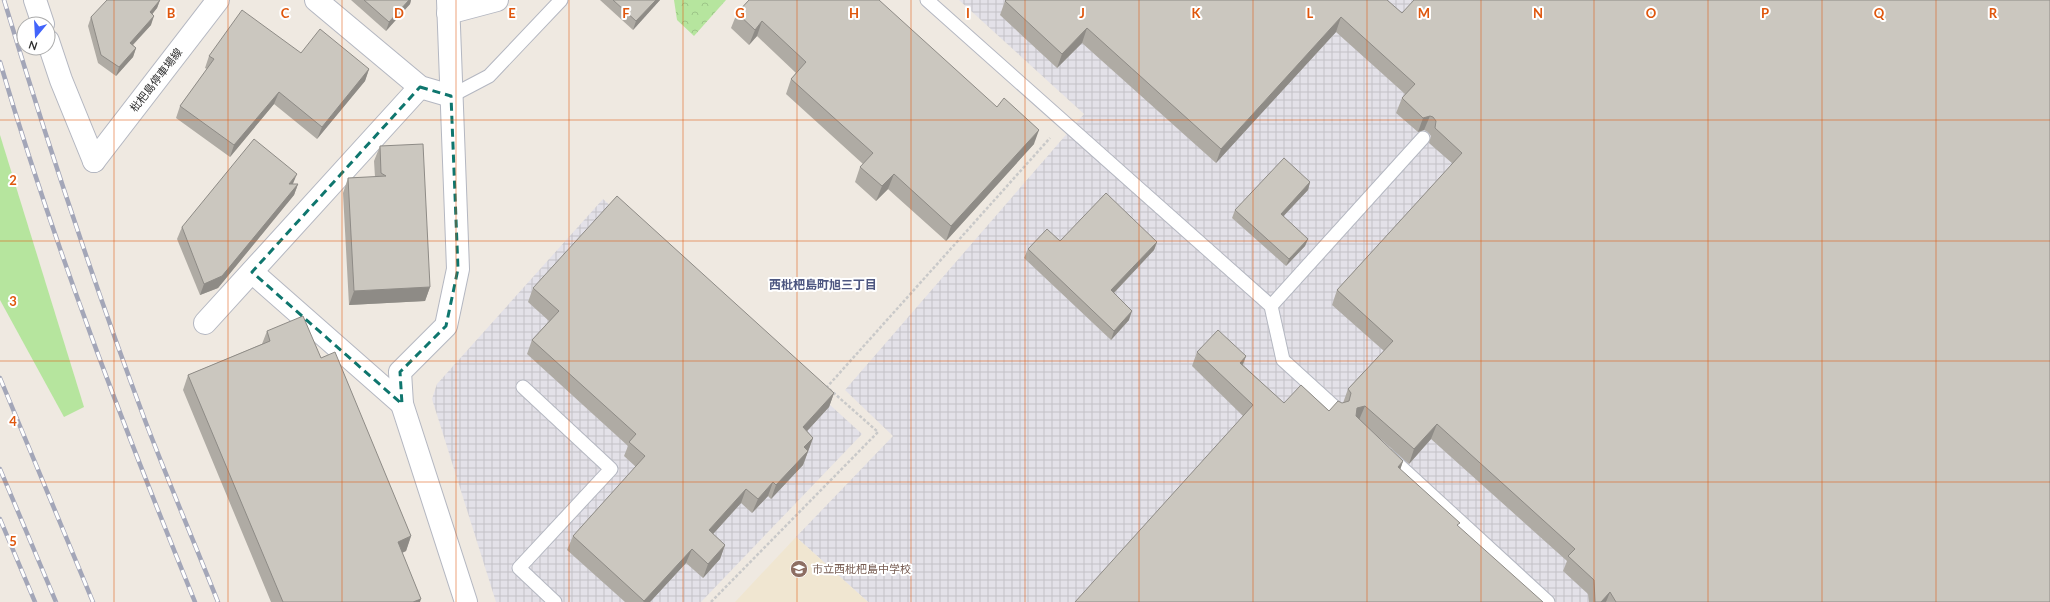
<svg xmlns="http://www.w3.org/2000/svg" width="2050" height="602" font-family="Lato,'Noto Sans JP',sans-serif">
<defs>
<pattern id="industrial-grid" width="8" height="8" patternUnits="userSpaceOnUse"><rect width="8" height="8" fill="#e3e1e8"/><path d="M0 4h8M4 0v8" fill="none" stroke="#c3c1c7"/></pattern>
<pattern id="park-crowns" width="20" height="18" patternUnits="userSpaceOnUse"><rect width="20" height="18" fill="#b6e59e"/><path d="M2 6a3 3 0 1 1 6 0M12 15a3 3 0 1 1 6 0" fill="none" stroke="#9dc588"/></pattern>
</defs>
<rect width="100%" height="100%" fill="#efe9e1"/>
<g fill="url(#industrial-grid)">
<polygon points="959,0 2050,0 2050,602 868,602 796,537 893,436 845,390 1084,114"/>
<polygon points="603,199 862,434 701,602 496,602 432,399 437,384"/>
</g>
<polygon fill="#f0e6d1" points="796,537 868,602 735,602"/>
<polygon fill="#b6e59e" points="0,135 84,407 64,417 0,300"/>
<polygon fill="url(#park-crowns)" points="674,0 726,0 694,36 677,20"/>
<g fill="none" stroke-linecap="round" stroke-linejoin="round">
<defs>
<g id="lane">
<polyline points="927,0 1271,306 1283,360 1338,410"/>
<polyline points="451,96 489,76 561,0"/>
<polyline points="1271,306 1423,138"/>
<polyline points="523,387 611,469 519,568 555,602"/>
<polyline points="1389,456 1548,602"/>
</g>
<g id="street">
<polyline points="35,0 43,24"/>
<polyline points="316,0 420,87 451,96"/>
<polyline points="448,13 497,0"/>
<polyline points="48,41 61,80 94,161"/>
<polyline points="252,272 402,404"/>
<polyline points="205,323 420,87"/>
</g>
<g id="secondary">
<polyline points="448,0 458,269 446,326 400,372 402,404 466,602"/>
<polyline points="94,161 218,0"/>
</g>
</defs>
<use href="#lane" stroke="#b4b7c1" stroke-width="15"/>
<use href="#street" stroke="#b4b7c1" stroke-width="24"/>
<use href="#secondary" stroke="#b4b7c1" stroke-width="24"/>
<polyline stroke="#c9c9c9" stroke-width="2.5" stroke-dasharray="3 2" stroke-linecap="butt" points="711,602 878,432 827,387 1050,138"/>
<use href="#lane" stroke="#fff" stroke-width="13"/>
<use href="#street" stroke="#fff" stroke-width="22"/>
<use href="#secondary" stroke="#fff" stroke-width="22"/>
<defs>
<g id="rail">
<path d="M 4,0 C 47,142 94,284 146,423 C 169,483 194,542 218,602"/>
<path d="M 0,62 C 54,246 123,425 195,602"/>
<polyline points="0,378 93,602"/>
<polyline points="0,469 56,602"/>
<polyline points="0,519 35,602"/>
</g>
</defs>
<use href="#rail" stroke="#a3a6b8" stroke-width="4.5"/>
<use href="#rail" stroke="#fff" stroke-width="3" stroke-dasharray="9" stroke-linecap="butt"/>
</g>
<g fill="#afaba4">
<polygon points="160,0 157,8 152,14 151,25 133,45 136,48 133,57 116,76 98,63 88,26 91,17"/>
<polygon points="351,0 411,0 410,4 386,31"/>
<polygon points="600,0 660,0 633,30"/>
<polygon points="749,0 1034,144 946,241 888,189 876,201 855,182 860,167 863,164 786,94 791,79 796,73 757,36 749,45 731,28 737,13"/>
<polygon points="1387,0 2050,602 1589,602 1588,594 1563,571 1567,561 1431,439 1409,464 1368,428 1403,461 1400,470 1243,416 1192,366 1197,352 1246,356 1243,365 1284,403 1329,411 1343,403 1348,389 1384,351 1332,305 1337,290 1453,164 1429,143 1431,136 1428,132 1424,130 1418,132 1396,113 1402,98 1405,94 1336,32 1216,163 1082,43 1057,68 1000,15 1005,1"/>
<polygon points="301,53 369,69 365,81 317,139 274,104 230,157 176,118 180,106 207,69 205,68 209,56"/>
<polygon points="380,146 430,287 425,301 349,305 343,193 348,178 375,177 374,161"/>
<polygon points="1310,182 1308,190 1283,216 1308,239 1305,246 1286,266 1232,218 1235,210"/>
<polygon points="293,184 298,184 294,195 218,288 200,295 177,239 182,227"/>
<polygon points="1060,241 1157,242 1154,250 1114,293 1129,320 1111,340 1024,258 1028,249"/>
<polygon points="533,288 834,393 829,407 807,431 813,438 803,465 771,499 768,496 752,513 741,503 713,534 725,545 720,559 703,578 686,563 650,602 625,602 567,550 573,536 636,467 624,456 628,446 527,354 532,340 549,321 528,302"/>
<polygon points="267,331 321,358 411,536 406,551 402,553 420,602 271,602 183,390 188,375 262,344"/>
</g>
<g fill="#8e8b86">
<polygon points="160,0 157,8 147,21 150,12"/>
<polygon points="409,0 411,0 410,4 386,31 389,22"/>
<polygon points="656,0 660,0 633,30 636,21"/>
<polygon points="154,16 151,25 127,51 130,43"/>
<polygon points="1341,17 1336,32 1216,163 1221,149"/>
<polygon points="762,21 757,36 749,45 755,30"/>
<polygon points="1087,28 1082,43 1057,68 1062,54"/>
<polygon points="136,48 133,57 116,76 119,67"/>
<polygon points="369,69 365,81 317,139 322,127"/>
<polygon points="279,92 274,104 230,157 234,145"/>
<polygon points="1430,116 1424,130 1418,132 1423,118"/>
<polygon points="1039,130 1034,144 946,241 951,226"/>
<polygon points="297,174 292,186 289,184"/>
<polygon points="894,174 888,189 876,201 882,186"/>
<polygon points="1310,182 1308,190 1278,222 1281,214"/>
<polygon points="298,184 294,195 218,288 200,295 204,284"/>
<polygon points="1308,239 1305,246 1286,266 1289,259"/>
<polygon points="1157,242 1154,250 1108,299 1111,290"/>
<polygon points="430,287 425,301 349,305 354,291"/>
<polygon points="1132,311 1129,320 1111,340 1114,331"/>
<polygon points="1246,356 1240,371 1240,363"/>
<polygon points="834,393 829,407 798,441 803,427"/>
<polygon points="1365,406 1359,420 1352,423 1357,408"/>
<polygon points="1437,424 1431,439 1409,464 1414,449"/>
<polygon points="813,438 803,465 771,499 776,485 804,447"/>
<polygon points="1403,461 1398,476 1398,467"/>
<polygon points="773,482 768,496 752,513 758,499"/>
<polygon points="746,489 741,503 704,544 709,530"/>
<polygon points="411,536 406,551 392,557 398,542"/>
<polygon points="725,545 720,559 703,578 708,564"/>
<polygon points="692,549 686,563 650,602 643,602 644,601"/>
<polygon points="1610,592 1606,602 1601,602"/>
<polygon points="421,599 420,602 413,602"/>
</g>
<g fill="#cbc7bf" stroke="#8e8b86">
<polygon points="107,0 160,0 150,12 154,16 130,43 136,48 119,67 101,55 91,17"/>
<polygon points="364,0 409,0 389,22"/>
<polygon points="613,0 656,0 636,21"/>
<polygon points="749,0 879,0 997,107 1004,98 1039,130 951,226 894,174 882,186 860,167 873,153 791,79 806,62 762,21 755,30 737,13"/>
<polygon points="1006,0 1387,0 1402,13 1414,0 2050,0 2050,602 1616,602 1610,592 1601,602 1595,602 1594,580 1568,556 1575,549 1437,424 1414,449 1365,406 1357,408 1356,416 1403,461 1398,467 1460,523 1457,525 1543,602 1075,602 1253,405 1197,352 1218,330 1246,356 1240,363 1284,403 1301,385 1329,411 1338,401 1342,403 1349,401 1351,393 1348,389 1393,341 1337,290 1462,153 1435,128 1436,121 1433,117 1430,116 1423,118 1402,98 1415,84 1341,17 1221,149 1087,28 1062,54 1005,1"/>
<polygon points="242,10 301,53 320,29 369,69 322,127 279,92 234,145 180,106 214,59 209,56"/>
<polygon points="254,139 297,174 289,184 298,184 222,276 204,284 182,227"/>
<polygon points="423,144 430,287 354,291 348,178 386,176 381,173 380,146"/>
<polygon points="1284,158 1310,182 1281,214 1308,239 1289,259 1235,210"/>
<polygon points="1106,193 1157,242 1111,290 1132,311 1114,331 1028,249 1047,229 1060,241"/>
<polygon points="617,196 834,393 803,427 813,438 804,447 808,451 776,485 773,482 758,499 746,489 709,530 725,545 708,564 692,549 644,601 573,536 645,456 629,442 636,434 532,340 559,311 533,288"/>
<polygon points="303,316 321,358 335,352 411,536 398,542 421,599 413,602 283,602 188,375 270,341 267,331"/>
</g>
<path fill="none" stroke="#0f766e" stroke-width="3" stroke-dasharray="8 5" stroke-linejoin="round" d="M 420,87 L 451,96 L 458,269 L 446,326 L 400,372 L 402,404 L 252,272 Z"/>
<path fill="none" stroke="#df570e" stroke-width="1" stroke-opacity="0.55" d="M 114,0 L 114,602M 228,0 L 228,602M 342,0 L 342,602M 456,0 L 456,602M 569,0 L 569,602M 683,0 L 683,602M 797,0 L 797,602M 911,0 L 911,602M 1025,0 L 1025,602M 1139,0 L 1139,602M 1253,0 L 1253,602M 1367,0 L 1367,602M 1481,0 L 1481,602M 1594,0 L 1594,602M 1708,0 L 1708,602M 1822,0 L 1822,602M 1936,0 L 1936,602M 0,120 L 2050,120M 0,241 L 2050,241M 0,361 L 2050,361M 0,482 L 2050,482"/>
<defs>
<symbol id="school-disc" viewBox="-11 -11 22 22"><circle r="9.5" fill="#8d6e63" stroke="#fff"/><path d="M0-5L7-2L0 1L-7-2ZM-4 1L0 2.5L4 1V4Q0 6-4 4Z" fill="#fff"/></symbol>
</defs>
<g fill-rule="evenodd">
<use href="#school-disc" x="789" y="559" width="20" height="20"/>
</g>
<g text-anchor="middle" stroke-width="4" stroke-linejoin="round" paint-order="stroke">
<g font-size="11" fill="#2e2e2e" stroke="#fff">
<text transform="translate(156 80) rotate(-52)" y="4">枇杷島停車場線</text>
</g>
<g font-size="11" fill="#785e54" stroke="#fff" text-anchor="start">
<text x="812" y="573">市立西枇杷島中学校</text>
</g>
<g font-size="12" font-weight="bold" fill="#4d5680" stroke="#fff">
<text x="823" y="289">西枇杷島町旭三丁目</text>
</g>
</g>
<g font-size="13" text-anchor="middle" font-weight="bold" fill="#df570e" stroke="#fff" stroke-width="4" stroke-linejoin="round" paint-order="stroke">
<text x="171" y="18">B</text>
<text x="285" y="18">C</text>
<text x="399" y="18">D</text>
<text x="512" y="18">E</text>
<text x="626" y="18">F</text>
<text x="740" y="18">G</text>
<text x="854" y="18">H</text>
<text x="968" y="18">I</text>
<text x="1082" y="18">J</text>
<text x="1196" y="18">K</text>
<text x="1310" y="18">L</text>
<text x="1424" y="18">M</text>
<text x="1538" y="18">N</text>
<text x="1651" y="18">O</text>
<text x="1765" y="18">P</text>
<text x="1879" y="18">Q</text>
<text x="1993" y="18">R</text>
<text x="13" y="185">2</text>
<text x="13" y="306">3</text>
<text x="13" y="426">4</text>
<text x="13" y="546">5</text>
</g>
<g transform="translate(36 36) rotate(198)"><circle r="19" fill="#ffffff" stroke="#ababab"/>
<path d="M0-3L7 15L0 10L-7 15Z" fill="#4264fb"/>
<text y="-6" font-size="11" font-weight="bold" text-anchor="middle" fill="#2e2e2e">N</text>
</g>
</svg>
